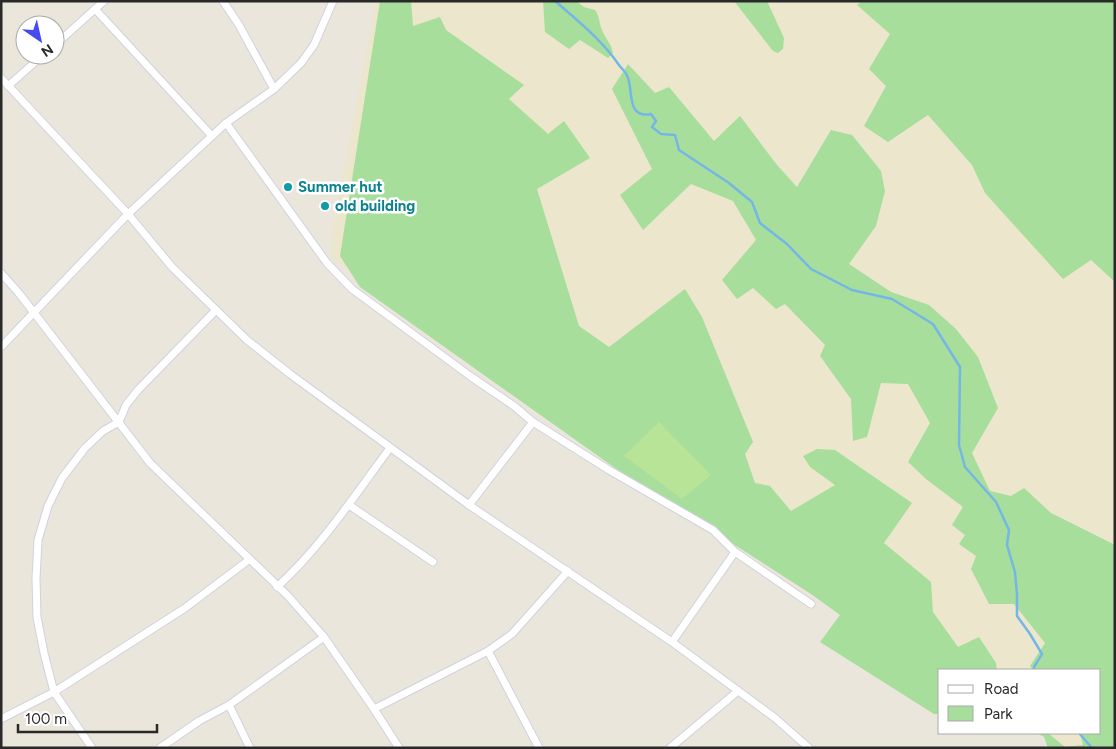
<svg xmlns="http://www.w3.org/2000/svg" width="1116" height="749" font-family="Figtree,sans-serif">
<rect width="100%" height="100%" fill="#eae6db"/>
<polygon fill="#ebe6cc" points="376,1 1115,1 1115,748 1053,748 1046,733 1100,733 1100,670 946,670 694,513 331,258 333,231"/>
<g fill="#a8de9b">
<polygon points="380,1 411,1 413,26 440,17 446,30 524,85 509,99 548,134 564,121 590,158 537,189 579,326 609,347 685,289 702,317 753,442 745,454 755,483 770,486 791,511 835,485 810,467 803,456 817,449 835,450 912,503 884,543 931,582 933,612 958,647 979,637 996,663 997,670 940,670 940,714 934,714 820,642 840,615 811,594 615,468 360,287 340,256"/>
<path d="M 543,1 L 576,1 L 584,7 L 595,10 C 600,17 599,23 602,30 C 605,39 611,42 613,53 L 608,58 L 580,40 L 569,49 L 545,32 Z"/>
<polygon points="734,1 767,1 784,38 783,49 778,53 773,51"/>
<polygon points="862,1 1115,1 1115,282 1091,260 1063,279 985,193 972,165 928,115 888,142 864,126 886,86 869,69 890,34 857,5"/>
<polygon points="628,64 655,93 669,87 714,141 740,116 777,165 797,187 831,130 852,135 881,171 885,191 876,226 849,264 891,292 929,305 956,329 978,357 998,408 972,453 990,491 1011,496 1024,488 1051,513 1115,545 1115,748 1048,748 1044,737 1037,733 1048,733 1065,747 1083,745 1080,733 1100,733 1100,670 1033,670 1030,666 1045,643 1014,604 989,604 971,569 976,556 959,544 965,535 952,525 963,507 926,479 908,462 930,423 908,384 881,383 867,437 853,441 851,399 820,356 825,345 785,304 776,309 753,288 737,299 722,280 756,240 733,201 691,184 643,230 620,195 652,169 612,89"/>
</g>
<polygon fill="#b8e497" points="659,422 711,475 682,499 624,456"/>
<g fill="none" stroke-linecap="round" stroke-linejoin="round">
<g stroke="#74b7e6" stroke-width="2.5">
<path d="M 555,1 C 578,21 602,40 619,65 C 622,69 627,73 628,78 C 633,92 627,119 651,114 L 656,121 L 652,127 L 661,134 L 675,135 L 679,150 L 729,183 L 752,202 L 760,223 L 787,244 L 811,269 L 852,290 L 892,299 L 933,324 L 960,367 L 959,445 L 965,467 L 996,502 L 1009,530 L 1007,545 L 1015,572 L 1017,594 L 1017,616 L 1030,634 L 1042,654 L 1034,667 L 1034,670"/>
<polyline points="1079,733 1092,748"/>
</g>
<defs>
<g id="street">
<polyline points="223,1 239,25 274,89"/>
<polyline points="95,9 212,136"/>
<polyline points="55,45 104,1"/>
<polyline points="1,78 128,214 172,267 247,340 290,374 469,505 672,642 775,718 809,748"/>
<polyline points="8,86 43,55"/>
<polyline points="226,123 327,263 352,289 470,376 514,406 533,422 609,470 713,530 735,552 811,604"/>
<polyline points="1,273 18,292 150,463 288,596 324,637 374,709 399,748"/>
<polyline points="1,347 128,214 226,123 274,89 301,63 314,45 333,1"/>
<polyline points="349,505 433,562"/>
<polyline points="469,505 533,422"/>
<path d="M 277,587 C 322,546 354,496 390,448"/>
<polyline points="672,642 735,552"/>
<polyline points="488,651 539,748"/>
<polyline points="229,705 250,748"/>
<polyline points="374,709 488,651 512,634 568,571"/>
<polyline points="1,719 54,692 185,608 250,559"/>
<polyline points="92,748 54,692 44,653 37,617 36,578 38,540 48,506 62,478 85,448 103,431 119,422 126,405 138,390 216,310"/>
<polyline points="160,748 199,721 229,705 324,637"/>
<polyline points="670,748 738,691"/>
</g>
</defs>
<use href="#street" stroke="#d1d1e1" stroke-width="9"/>
<use href="#street" stroke="#fff" stroke-width="7"/>
</g>
<g fill="#0f9aa8" stroke="#fff" stroke-width="2">
<circle cx="288" cy="187" r="5"/>
<circle cx="325" cy="206" r="5"/>
</g>
<g text-anchor="middle" stroke-width="5" stroke-linejoin="round" paint-order="stroke">
<g font-size="15" font-weight="bold" fill="#0d838f" stroke="#fff" text-anchor="start">
<text x="298" y="192">Summer hut</text>
<text x="335" y="211">old building</text>
</g>
</g>
<rect width="1116" height="749" fill="none" stroke="#292929" stroke-width="5"/>
<rect x="938" y="669" width="162" height="65" fill="#ffffff" stroke="#a9a9a9"/>
<rect x="948" y="685" width="25" height="8" fill="#ffffff" stroke="#a9a9a9"/>
<text x="984" y="694" font-size="15" fill="#292929">Road</text>
<rect x="948" y="706" width="25" height="15" fill="#a8de9b" stroke="#a9a9a9"/>
<text x="984" y="719" font-size="15" fill="#292929">Park</text>
<g transform="translate(40 40) rotate(146)"><circle r="24" fill="#ffffff" stroke="#a9a9a9"/>
<path d="M0-4L9 19L0 12L-9 19Z" fill="#454bee"/>
<text y="-8" font-size="14" font-weight="bold" text-anchor="middle" fill="#292929">N</text>
</g>
<path d="M18 724v8h139v-8" fill="none" stroke="#292929" stroke-width="2.5"/>
<text x="25" y="724" font-size="15" fill="#292929" stroke="#ffffff" stroke-width="4" paint-order="stroke">100 m</text>
</svg>
